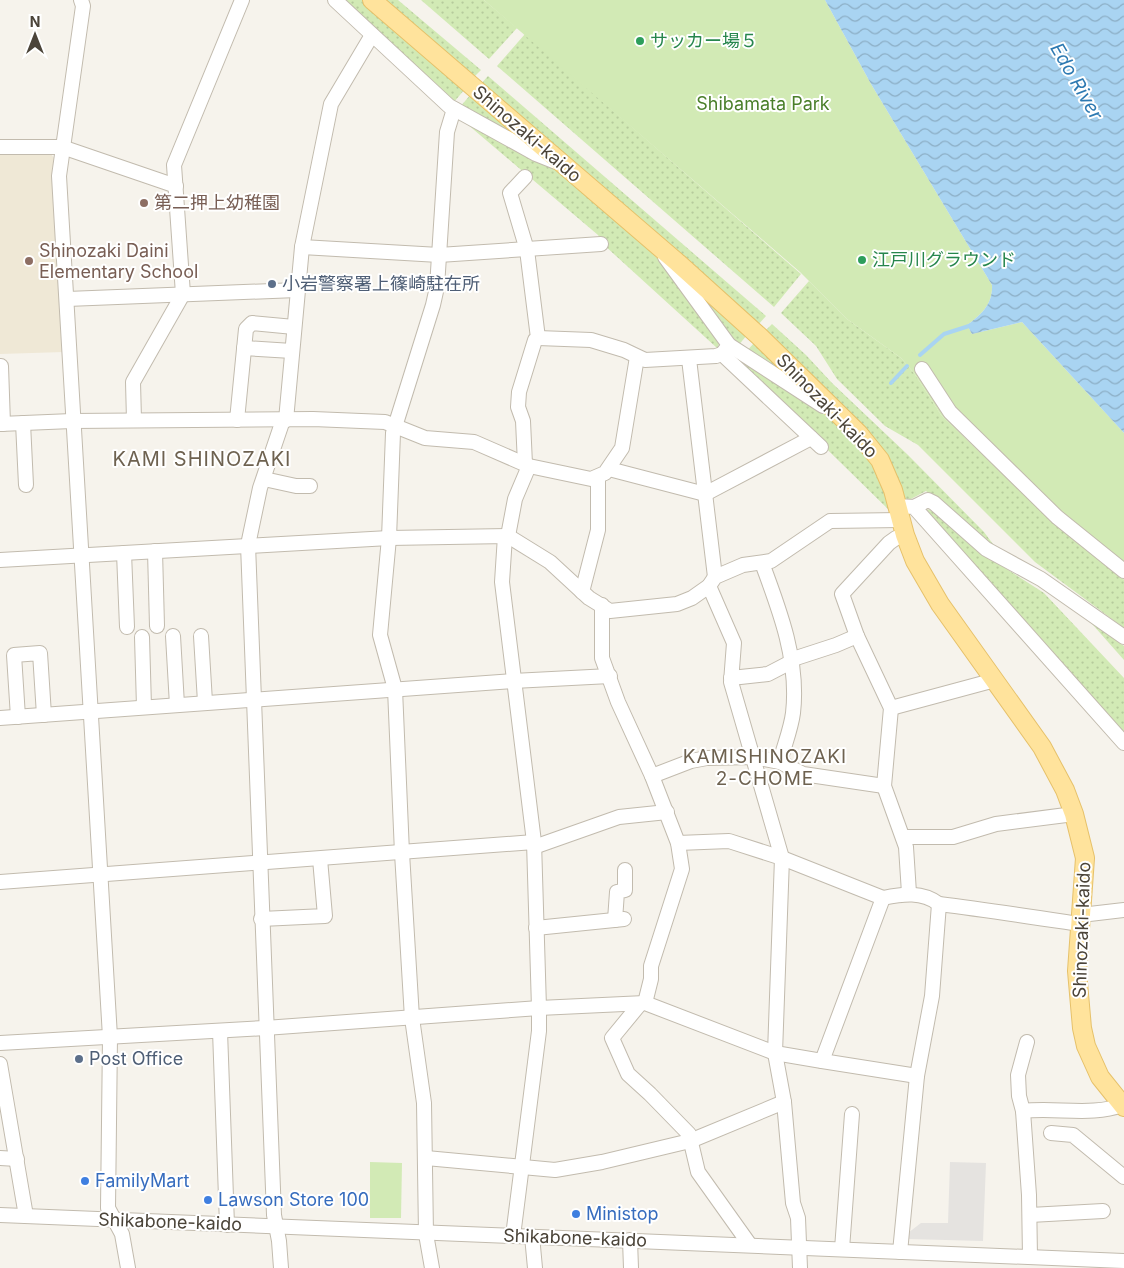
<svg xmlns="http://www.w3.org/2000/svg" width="1124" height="1268" font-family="Inter,'Noto Sans JP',sans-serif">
<defs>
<pattern id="grass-dots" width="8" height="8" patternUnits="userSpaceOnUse" patternTransform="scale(1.25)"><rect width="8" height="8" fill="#d2eab5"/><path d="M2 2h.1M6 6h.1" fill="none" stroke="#b6ca9c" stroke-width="1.8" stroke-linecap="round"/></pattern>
<pattern id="water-waves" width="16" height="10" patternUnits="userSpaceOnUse" patternTransform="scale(1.25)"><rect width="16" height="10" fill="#a9d4f2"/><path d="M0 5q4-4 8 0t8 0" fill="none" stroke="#8caec5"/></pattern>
</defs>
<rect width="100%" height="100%" fill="#f6f3ec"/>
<polygon fill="#efe8d6" points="50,153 54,158 52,171 64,352 0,354 0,154"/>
<g fill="url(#grass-dots)">
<polygon points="342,0 364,0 465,89 454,102"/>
<polygon points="383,0 398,0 481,70 473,78"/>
<polygon points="421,0 484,0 517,28 489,59"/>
<polygon points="525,34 801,274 774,307 497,66"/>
<polygon points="488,76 766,316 757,326 480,85"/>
<polygon points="471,94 536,149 460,107"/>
<polygon points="460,118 533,155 572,180 642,241 677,281 720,342 717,348 604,245 598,235"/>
<polygon points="681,275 747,335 737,347"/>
<polygon points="809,281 847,319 901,358 914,373 941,415 1053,522 1124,580 1124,628 1035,562 918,445 885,426 837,379 816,346 781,313"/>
<polygon points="772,324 806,355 832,383 908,455 984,532 993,544 991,546 926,491 909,500 904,498 890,463 765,331"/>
<polygon points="754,343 808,393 745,353"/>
<path d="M 732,356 L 738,356 C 791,389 849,420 880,476 C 886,486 888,501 892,513 Z"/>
<polygon points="926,509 933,511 982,553 1044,593 1124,678 1124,733 1004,601"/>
<polygon points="1085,616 1124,646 1124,660"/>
</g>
<g fill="#d2eab5">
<path d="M 484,0 L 825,0 L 871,84 L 992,285 C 993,304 981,315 967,325 L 972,334 L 1022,322 L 1124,433 L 1124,580 L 1053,522 L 941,415 L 914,373 L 901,358 L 847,319 L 800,272 Z"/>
<polygon points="370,1162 402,1163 401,1218 370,1218"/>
</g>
<polygon fill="#e5e3e0" points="950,1162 986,1163 983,1241 908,1239 908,1233 921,1223 948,1223"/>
<path fill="url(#water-waves)" d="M 825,0 L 1124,0 L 1124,433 L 1022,322 L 972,334 L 967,325 C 981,315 993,304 992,285 L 871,84 Z"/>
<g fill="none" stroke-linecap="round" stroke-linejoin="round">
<g stroke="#a9d4f2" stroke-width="4">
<polyline points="920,355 944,334 972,325"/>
<polyline points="891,383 907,366"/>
</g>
<defs>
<g id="minor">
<polyline points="81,0 83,6 59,176 110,1037 108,1208 122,1234 128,1268"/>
<polyline points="335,0 449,106 536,154 556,162"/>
<polyline points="0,147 62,147 176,186"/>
<polyline points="525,177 510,193 527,250 538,338 535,340 519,392 518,407 523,421 525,464"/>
<polyline points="302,247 439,255 601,244"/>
<polyline points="665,257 729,345 823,406"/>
<polyline points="67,299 297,290"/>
<polyline points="538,338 591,340 624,350 645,360 716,356 722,354 729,345"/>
<polyline points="244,348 292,351"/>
<polyline points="722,354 821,447"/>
<polyline points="689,359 715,577"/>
<polyline points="1,366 3,424"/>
<polyline points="922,369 950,412 1057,517 1124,571"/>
<polyline points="134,420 133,382 183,294 174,165 242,0"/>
<polyline points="237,420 246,329 252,323 294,327"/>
<polyline points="286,420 302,247 331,104 372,35"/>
<polyline points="23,423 26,485"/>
<polyline points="0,424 72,421 313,419 385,422 425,438 474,442 529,466 591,479 605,473 622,448 637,357"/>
<polyline points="609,469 705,494 811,438"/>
<polyline points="264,479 296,486 310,486"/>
<polyline points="897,506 914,507 1124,743"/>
<polyline points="914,507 928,500 934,503 986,549 1041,579 1124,637"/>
<polyline points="905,535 896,538 889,543 842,594 857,636 891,708 884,786 906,847 909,893"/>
<polyline points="505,536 502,582 534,842 539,1008 539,1031 513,1236"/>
<polyline points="508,536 515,499 529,466"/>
<polyline points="155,551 157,626"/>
<polyline points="124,553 127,627"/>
<polyline points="0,560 389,538 508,536 550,562 589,598 610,611 677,604 692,598 709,586 715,577 743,565 771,561 830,521 900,520"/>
<path d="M 762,563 C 780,611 799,661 793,713 C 791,729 784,746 780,762"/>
<polyline points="709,586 734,643 731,682 782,858 775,1053 784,1102 793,1203 798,1218 800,1268"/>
<polyline points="582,592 598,530 598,478"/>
<polyline points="602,605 602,658 618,702 652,776 678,843 682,869 651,966 651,979 645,1003"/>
<polyline points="173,636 177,705"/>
<polyline points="201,636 205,702"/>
<polyline points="142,637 144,707"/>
<polyline points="793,659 836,645 857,636"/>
<polyline points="731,678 768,674 793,661"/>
<polyline points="891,708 995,680"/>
<polyline points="18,717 14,655 40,653 44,715"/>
<polyline points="0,718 513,681 610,676"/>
<polyline points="652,776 691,761 707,758 753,757 780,762 803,774 884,786"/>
<polyline points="903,837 953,837 996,824 1074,814"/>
<polyline points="678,843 729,841 782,858 883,898"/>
<polyline points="534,847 619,817 667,812"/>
<polyline points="0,882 534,842"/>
<polyline points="1081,915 1124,910"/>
<polyline points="261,919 325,916 320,859"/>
<polyline points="615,920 617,892 625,890 625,870"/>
<polyline points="536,928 624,919"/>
<polyline points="640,1004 612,1038 628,1074 650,1094 689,1134 698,1172 750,1245"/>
<polyline points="220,1031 227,1225"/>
<polyline points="1027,1042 1018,1075 1019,1096 1023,1111 1029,1195 1030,1257"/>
<path d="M 0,1043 L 265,1028 L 539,1008 L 645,1003 L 775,1053 L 822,1061 L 883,898 C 903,894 922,891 939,904 C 987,910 1033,917 1080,924"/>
<polyline points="822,1061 917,1076"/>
<polyline points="0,1064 26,1216"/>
<path d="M 1023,1111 C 1056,1107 1094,1117 1124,1104"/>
<polyline points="1051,1133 1073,1135 1124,1177"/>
<polyline points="0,1158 17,1159"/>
<polyline points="426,1158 555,1170 602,1162 690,1141 784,1102"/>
<polyline points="0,1215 1124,1261"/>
<polyline points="1030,1215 1103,1211"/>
<polyline points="532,1236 535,1268"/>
<polyline points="630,1240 631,1268"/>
<polyline points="842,1249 852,1114"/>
<polyline points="900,1252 917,1076 932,996 939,904"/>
<polyline points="281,1268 279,1241 274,1215 248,545 260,488 283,420"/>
<polyline points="432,1268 426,1234 424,1103 412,1018 402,853 395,689 380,635 389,538 393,433 433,305 437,287 447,132 454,109"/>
</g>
<polyline id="major" points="372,0 678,263 759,336 859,434 880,460 893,490 905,535 915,561 940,604 1042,747 1065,790 1074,814 1085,858 1077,971 1082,1028 1086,1046 1100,1077 1124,1107"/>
</defs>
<use href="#minor" stroke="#c2bbae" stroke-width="16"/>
<use href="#major" stroke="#e6c16a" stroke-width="20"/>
<use href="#minor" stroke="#fff" stroke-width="14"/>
<use href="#major" stroke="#ffe39c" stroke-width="18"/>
</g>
<g fill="#2e9e5b" stroke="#fff" stroke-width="2">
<circle cx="640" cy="41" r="5"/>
<circle cx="862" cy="260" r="5"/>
</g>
<g fill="#8d6e63" stroke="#fff" stroke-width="2">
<circle cx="144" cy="203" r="5"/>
<circle cx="29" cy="261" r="5"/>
</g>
<g fill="#5c6f8a" stroke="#fff" stroke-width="2">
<circle cx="272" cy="284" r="5"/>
<circle cx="79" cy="1059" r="5"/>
</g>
<g fill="#3f7fe0" stroke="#fff" stroke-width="2">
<circle cx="85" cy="1181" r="5"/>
<circle cx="208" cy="1200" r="5"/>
<circle cx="576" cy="1214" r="5"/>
</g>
<g text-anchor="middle" stroke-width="4" stroke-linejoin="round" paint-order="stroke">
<g font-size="18" fill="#27864d" stroke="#fff" text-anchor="start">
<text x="650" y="47">サッカー場５</text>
<text x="872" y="266">江戸川グラウンド</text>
</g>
<g font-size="18" fill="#4a7f2a" stroke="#fff">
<text x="763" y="110">Shibamata Park</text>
</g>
<g font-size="18" fill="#4b4439" stroke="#fff">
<text transform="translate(527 134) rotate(41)" y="6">Shinozaki-kaido</text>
<text transform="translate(827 406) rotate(46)" y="6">Shinozaki-kaido</text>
<text transform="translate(1082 930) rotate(-88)" y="6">Shinozaki-kaido</text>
<text transform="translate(170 1222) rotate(2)" y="6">Shikabone-kaido</text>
<text transform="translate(575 1238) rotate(2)" y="6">Shikabone-kaido</text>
</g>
<g font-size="18" fill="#785e54" stroke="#fff" text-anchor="start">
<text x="154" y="209">第二押上幼稚園</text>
<text x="39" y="257">Shinozaki Daini<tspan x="39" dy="21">Elementary School</tspan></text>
</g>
<g font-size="18" fill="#4e5e75" stroke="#fff" text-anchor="start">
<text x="282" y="290">小岩警察署上篠崎駐在所</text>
<text x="89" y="1065">Post Office</text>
</g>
<g font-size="18" fill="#366cbe" stroke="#fff" text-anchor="start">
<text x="95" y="1187">FamilyMart</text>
<text x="218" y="1206">Lawson Store 100</text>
<text x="586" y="1220">Ministop</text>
</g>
<g font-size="19" font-style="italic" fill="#2e7ab2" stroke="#fff">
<text transform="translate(1077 81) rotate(60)" y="7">Edo River</text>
</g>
<g font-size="19" letter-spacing="1" fill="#6e6250" stroke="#fff">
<text x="765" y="763">KAMISHINOZAKI<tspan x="765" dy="22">2-CHOME</tspan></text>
</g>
<g font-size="20" letter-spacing="1" fill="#6e6250" stroke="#fff">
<text x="202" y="466">KAMI SHINOZAKI</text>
</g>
</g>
<g transform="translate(35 35)" stroke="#ffffff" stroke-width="4" paint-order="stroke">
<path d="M0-4L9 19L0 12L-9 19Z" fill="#4b4439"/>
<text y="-8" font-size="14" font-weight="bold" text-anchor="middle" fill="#4b4439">N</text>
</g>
</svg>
